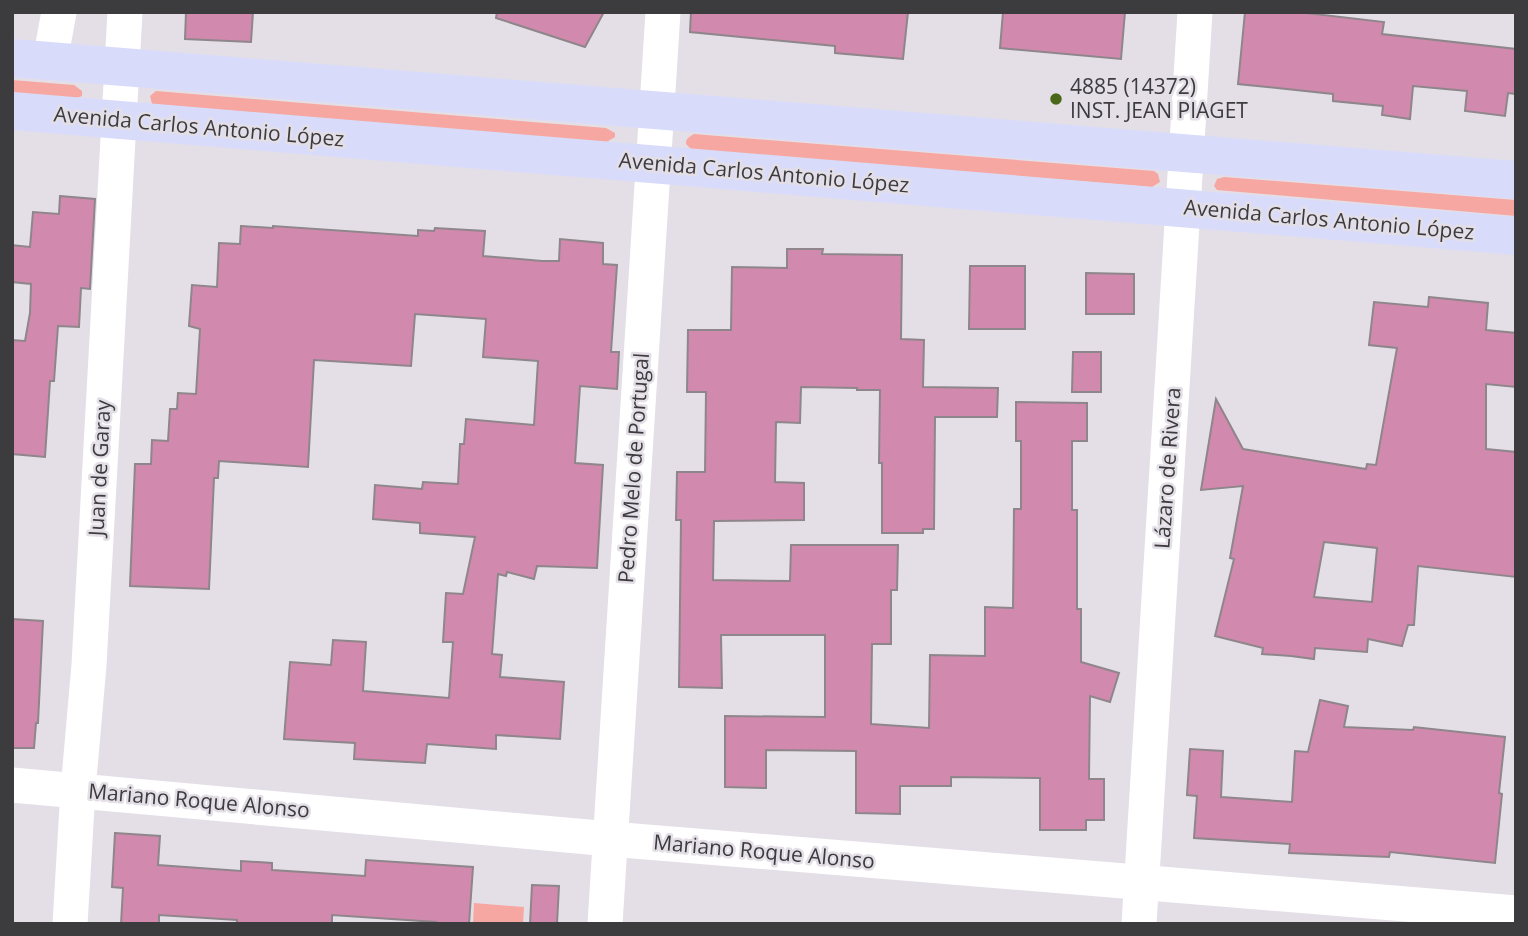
<svg xmlns="http://www.w3.org/2000/svg" width="1528" height="936" font-family="'Open Sans',sans-serif">
<rect width="100%" height="100%" fill="#e4dfe7"/>
<g fill="#f7a7a2">
<polygon points="12,80 74,85 82,91 82,96 72,100 12,95"/>
<polygon points="156,91 606,128 615,133 615,137 605,143 152,104 150,96"/>
<path d="M 694,134 L 1154,171 L 1158,174 L 1160,182 L 1152,187 L 692,150 L 686,144 C 686,138 689,137 694,134 Z"/>
<polygon points="1224,177 1516,200 1516,216 1217,190 1214,186 1217,179"/>
<polygon points="474,903 524,907 523,924 473,924"/>
</g>
<g fill="#d18aae" stroke="#8e868a" stroke-width="2" fill-rule="evenodd">
<polygon points="186,12 253,12 251,42 185,39"/>
<polygon points="497,12 604,12 585,47 496,18"/>
<polygon points="691,12 908,12 903,59 835,53 835,46 690,32"/>
<polygon points="1003,12 1125,12 1121,59 1000,48"/>
<polygon points="1245,12 1298,12 1384,22 1382,34 1516,49 1516,94 1508,93 1505,116 1465,111 1467,91 1413,86 1410,119 1382,115 1383,106 1333,101 1333,94 1238,84"/>
<polygon points="60,196 95,199 90,289 81,288 79,327 58,326 54,381 50,381 45,457 12,454 12,340 25,341 30,313 31,284 12,282 12,245 30,247 33,212 59,214"/>
<polygon points="241,226 273,228 273,226 418,236 418,230 434,231 435,228 485,231 483,256 542,261 559,261 560,239 603,243 603,264 617,265 611,352 619,352 617,389 580,386 575,463 603,465 597,568 537,566 534,579 507,572 506,576 498,574 492,654 502,655 500,677 564,682 560,739 496,735 496,749 427,744 425,763 354,759 355,743 284,739 290,662 331,665 333,640 366,642 363,691 449,698 453,642 443,642 446,593 463,594 475,537 420,533 420,523 373,519 375,485 422,489 423,482 458,484 460,444 464,444 466,419 534,425 538,361 483,357 486,319 415,314 411,366 314,360 308,467 219,461 218,478 214,478 209,589 130,586 135,464 151,464 152,440 168,441 170,409 177,409 178,393 196,394 200,329 189,326 192,285 217,287 219,243 240,244"/>
<polygon points="787,249 823,249 822,254 902,255 901,339 924,340 923,387 998,388 997,417 935,417 934,529 923,529 923,533 882,533 882,463 879,463 880,390 857,390 857,388 801,387 800,423 776,422 775,482 804,483 804,520 714,521 713,580 790,581 791,545 898,545 897,590 891,590 891,644 872,644 871,724 929,728 930,655 985,656 985,607 1013,608 1014,509 1021,509 1021,441 1016,441 1016,402 1087,403 1087,441 1072,441 1072,510 1077,510 1077,609 1081,609 1081,662 1119,673 1110,702 1090,696 1089,779 1104,779 1104,820 1086,820 1086,830 1040,830 1040,778 951,777 951,786 900,786 900,814 856,813 856,751 766,750 766,788 725,787 725,716 825,717 825,635 721,635 722,688 679,687 681,520 676,520 677,472 705,472 706,392 687,392 688,330 731,330 732,267 787,268"/>
<polygon points="970,266 1025,266 1025,329 969,329"/>
<polygon points="1086,273 1134,274 1134,314 1086,314"/>
<path d="M 1429,297 L 1488,303 L 1486,330 L 1516,333 L 1516,387 L 1486,384 L 1486,449 L 1516,452 L 1516,577 L 1418,566 L 1414,625 L 1408,625 L 1402,646 L 1368,639 L 1367,652 L 1315,648 L 1314,659 L 1291,656 L 1262,654 L 1263,648 L 1215,636 L 1234,559 L 1230,558 L 1243,486 L 1201,490 L 1216,399 L 1243,449 L 1366,469 L 1367,464 L 1376,465 L 1397,348 L 1369,345 L 1374,302 L 1428,307 ZM 1324,542 L 1377,548 L 1372,602 L 1314,597 Z"/>
<polygon points="1073,352 1101,352 1101,392 1072,392"/>
<polygon points="12,619 43,621 38,723 36,723 34,748 12,748"/>
<polygon points="1320,700 1348,706 1344,727 1413,730 1414,727 1505,737 1499,793 1502,794 1495,863 1390,852 1389,857 1289,853 1290,844 1194,838 1197,796 1187,795 1190,749 1223,751 1221,797 1292,802 1295,751 1308,752"/>
<polygon points="115,833 160,836 158,865 241,871 241,861 272,863 272,870 365,876 366,860 473,867 469,924 436,924 436,922 332,915 332,924 237,924 237,920 159,915 159,924 121,924 123,888 112,887"/>
<polygon points="532,885 559,886 557,924 530,924"/>
</g>
<g fill="none" stroke-linecap="round" stroke-linejoin="round">
<g stroke="#fff" stroke-width="35">
<polyline points="50,61 59,12"/>
<polyline points="12,785 610,839 1516,913"/>
<polyline points="70,924 78,790 89,665 125,12"/>
<polyline points="605,924 663,12"/>
<polyline points="1139,924 1195,12"/>
</g>
<g stroke="#d8dcfa" stroke-width="38">
<polyline points="12,58 1516,180"/>
<polyline points="12,111 1516,236"/>
</g>
</g>
<circle fill="#4a671a" stroke="#e4dfe7" stroke-width="2.5" cx="1056" cy="99" r="7"/>
<g text-anchor="middle" stroke-width="5" stroke-linejoin="round" paint-order="stroke">
<g font-size="21" fill="#3c3b3e" stroke="#e4dfe7" text-anchor="start">
<text x="1070" y="94">4885 (14372)<tspan x="1070" dy="24">INST. JEAN PIAGET</tspan></text>
</g>
<g font-size="21" fill="#3c3b3e" stroke="#e4dfe7">
<text transform="translate(199 127) rotate(5)" y="7">Avenida Carlos Antonio López</text>
<text transform="translate(764 173) rotate(5)" y="7">Avenida Carlos Antonio López</text>
<text transform="translate(1329 220) rotate(5)" y="7">Avenida Carlos Antonio López</text>
<text transform="translate(100 468) rotate(-87)" y="7">Juan de Garay</text>
<text transform="translate(634 468) rotate(-86)" y="7">Pedro Melo de Portugal</text>
<text transform="translate(1168 468) rotate(-86)" y="7">Lázaro de Rivera</text>
<text transform="translate(199 801) rotate(5)" y="7">Mariano Roque Alonso</text>
<text transform="translate(764 852) rotate(5)" y="7">Mariano Roque Alonso</text>
</g>
</g>
<rect width="1528" height="936" fill="none" stroke="#3c3b3e" stroke-width="28"/>
</svg>
